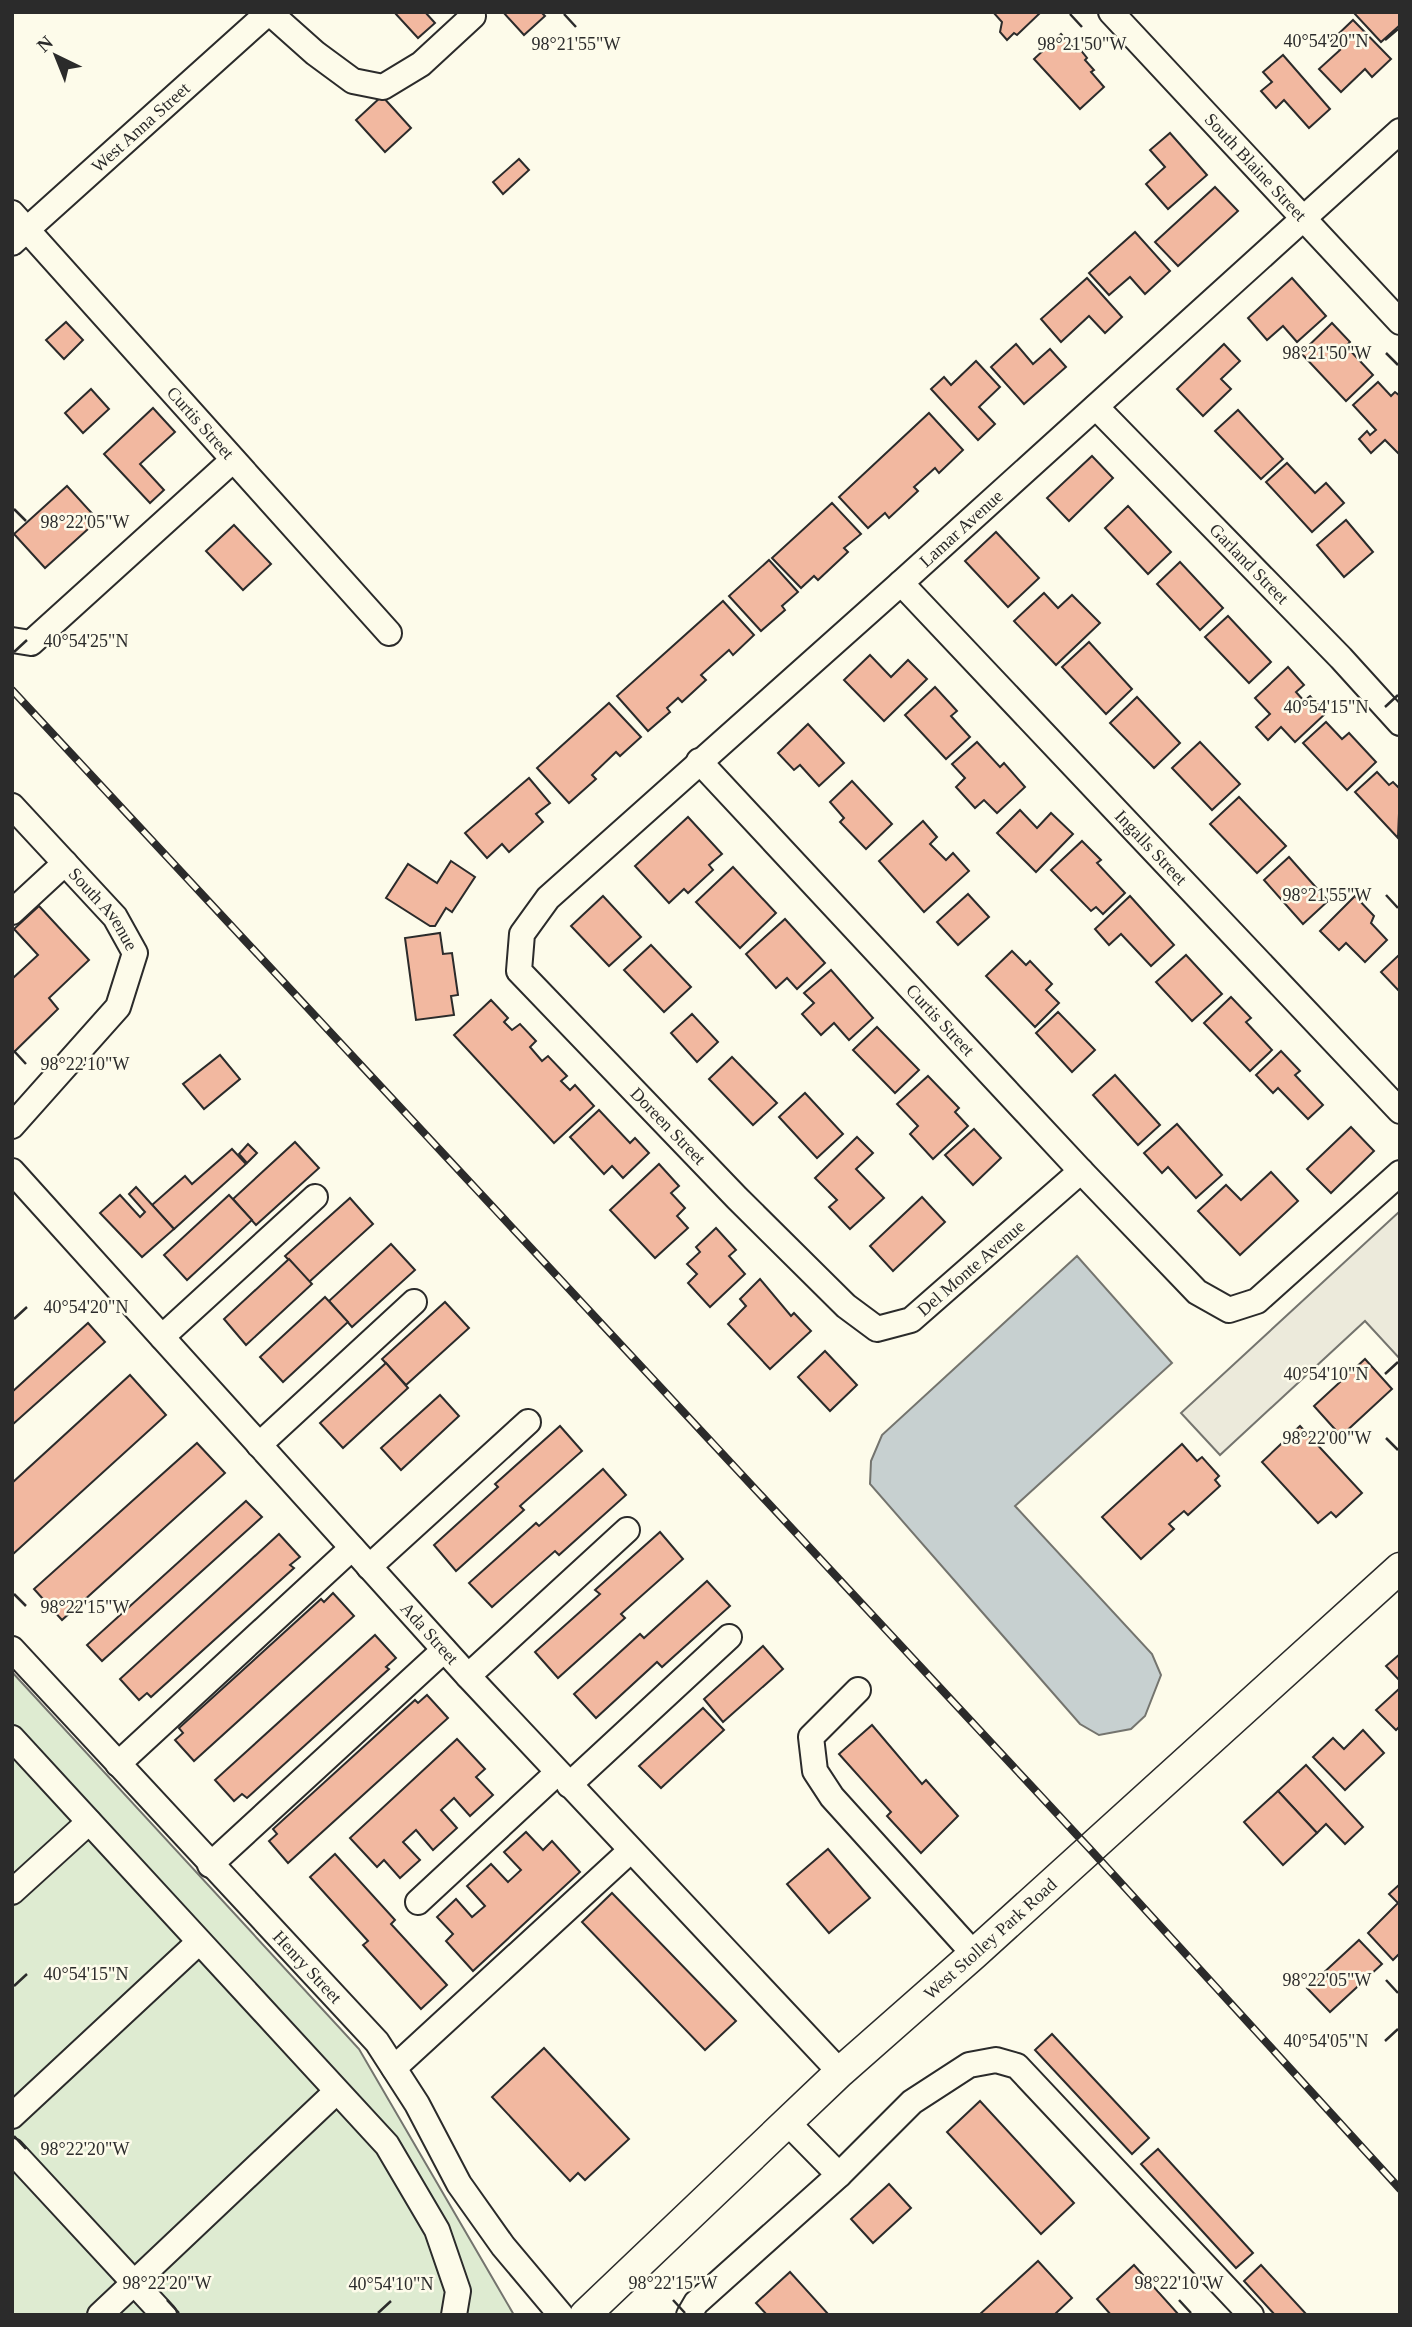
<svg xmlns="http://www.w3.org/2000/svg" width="1412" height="2327" font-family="'Times New Roman',serif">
<rect width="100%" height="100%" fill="#fdfbea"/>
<polygon fill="#deebd1" stroke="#74746e" stroke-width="2" points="12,1672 359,2049 514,2315 12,2315"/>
<polygon fill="#eceadb" stroke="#74746e" stroke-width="2" points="1400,1211 1400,1359 1365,1321 1220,1455 1181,1413"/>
<polygon fill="#c7d0d0" stroke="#74746e" stroke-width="2" points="1077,1256 1172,1363 1015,1506 1152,1654 1161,1675 1145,1716 1131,1729 1099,1735 1080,1724 870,1484 871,1461 882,1435"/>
<g fill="#f2b8a0" stroke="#2b2b2b" stroke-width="2">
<polygon points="394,12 425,12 435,23 418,38"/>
<polygon points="503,12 541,12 545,16 524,35"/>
<polygon points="993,12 1039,12 1040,13 1017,35 1014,33 1007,40 1000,32 1002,22"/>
<polygon points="1400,12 1400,25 1381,42 1354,13"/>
<polygon points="1353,20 1391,59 1372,77 1365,69 1341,92 1319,69 1340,50 1331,41"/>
<polygon points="1061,34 1076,51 1079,48 1087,58 1085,60 1094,70 1091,72 1104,87 1080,109 1034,59"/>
<polygon points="1283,55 1330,109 1309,128 1284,100 1276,108 1261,91 1272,82 1263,72"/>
<polygon points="382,96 411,128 385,152 356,120"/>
<polygon points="1170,133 1207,175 1168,209 1146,184 1165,167 1150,150"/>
<polygon points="519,159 529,170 503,194 493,182"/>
<polygon points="1215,187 1238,211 1178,266 1155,242"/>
<polygon points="1135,232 1170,271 1145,294 1130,277 1109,295 1089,273"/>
<polygon points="1087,278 1122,317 1105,333 1089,316 1061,342 1041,319"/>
<polygon points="1292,278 1326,316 1297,342 1283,326 1267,340 1248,318"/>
<polygon points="66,322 83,340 64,359 46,340"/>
<polygon points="1332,323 1350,342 1346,346 1373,375 1346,401 1301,353"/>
<polygon points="1016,344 1033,364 1050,349 1066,367 1024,404 991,367"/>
<polygon points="1224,344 1240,361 1221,379 1231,389 1203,416 1177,389"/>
<polygon points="976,361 1000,387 979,407 995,424 978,440 931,389 944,377 951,385"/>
<polygon points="1378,382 1391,396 1395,392 1400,396 1400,455 1385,440 1371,453 1359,439 1367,431 1370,435 1376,430 1353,405"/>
<polygon points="91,389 109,409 83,433 65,413"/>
<polygon points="153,408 175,432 140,464 164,490 150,503 104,454"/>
<polygon points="1238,410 1283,459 1261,479 1215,431"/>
<polygon points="929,413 963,450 939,473 935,468 914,487 918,491 889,518 885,513 868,528 839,497"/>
<polygon points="1092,456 1113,478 1069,521 1047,498"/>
<polygon points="1287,463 1315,493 1326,483 1344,503 1312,532 1266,482"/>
<polygon points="67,486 98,520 45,568 14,534"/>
<polygon points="832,503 861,534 844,548 848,552 818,580 814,576 801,588 772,558"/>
<polygon points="1128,506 1171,552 1148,574 1105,528"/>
<polygon points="1346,520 1373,552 1344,577 1317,545"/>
<polygon points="234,525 271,564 243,590 206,551"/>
<polygon points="996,532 1039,578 1008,607 965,561"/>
<polygon points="769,560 798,592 782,606 785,610 761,631 729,596"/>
<polygon points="1180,562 1223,608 1200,630 1157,584"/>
<polygon points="1044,593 1058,608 1072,595 1100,623 1056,665 1014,621"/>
<polygon points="723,601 754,635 733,655 729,650 701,675 706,680 682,702 678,698 667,708 670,712 648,731 617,696"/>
<polygon points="1228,616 1271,662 1249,683 1205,637"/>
<polygon points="1089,642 1132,689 1106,714 1062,667"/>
<polygon points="870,655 891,677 908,660 927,679 884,721 844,680"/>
<polygon points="1288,667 1304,685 1296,692 1304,701 1310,696 1326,713 1295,742 1281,727 1268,740 1256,727 1270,714 1255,698"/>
<polygon points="935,687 957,711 951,716 970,737 946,759 905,715"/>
<polygon points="1137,697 1180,743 1154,768 1110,723"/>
<polygon points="609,703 641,737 620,756 616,752 592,775 596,779 569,803 537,768"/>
<polygon points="1326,722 1342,739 1349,733 1376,762 1347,790 1303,743"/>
<polygon points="808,724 844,763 819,786 800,765 794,770 778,753"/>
<polygon points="977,742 1000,767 1004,763 1025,787 997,813 984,800 975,808 956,787 965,778 952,764"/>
<polygon points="1200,742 1240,784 1212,810 1172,768"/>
<polygon points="1377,772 1389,785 1393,782 1400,789 1398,838 1355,792"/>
<polygon points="529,778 550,803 536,814 543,822 509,852 502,844 487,858 465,833"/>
<polygon points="852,781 892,824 866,849 840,822 844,818 830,802"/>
<polygon points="1239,797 1286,846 1257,873 1210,824"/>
<polygon points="1020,810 1037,828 1051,813 1073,834 1036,872 997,833"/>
<polygon points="688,817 722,854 709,865 713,870 688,893 684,889 669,903 635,866"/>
<polygon points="923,821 937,837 930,844 946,860 953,853 969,871 924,912 879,861"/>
<polygon points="1082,841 1101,860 1097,863 1125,893 1103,914 1096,907 1091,911 1051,870"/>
<polygon points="1289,857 1328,901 1303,924 1264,880"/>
<polygon points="451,861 475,877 452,912 446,908 435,926 430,926 386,898 408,864 437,883"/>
<polygon points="733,867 776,913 740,948 696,902"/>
<polygon points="968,894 989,917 958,945 937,922"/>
<polygon points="603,896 641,937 609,966 571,926"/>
<polygon points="1130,896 1174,945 1151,966 1121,934 1109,945 1095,929"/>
<polygon points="1355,896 1374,916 1371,923 1387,940 1365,962 1346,943 1339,950 1320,931"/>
<polygon points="39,906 89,960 49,998 58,1009 12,1054 12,979 38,955 14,929"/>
<polygon points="785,919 825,963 797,989 787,978 776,988 746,954"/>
<polygon points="440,933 443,954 452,953 458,995 451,996 454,1015 416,1020 405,938"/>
<polygon points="651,945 691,987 664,1012 624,970"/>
<polygon points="1012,951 1026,965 1030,961 1052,984 1046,990 1059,1003 1035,1027 986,976"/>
<polygon points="1400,954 1400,992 1381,972"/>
<polygon points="1186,955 1222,994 1192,1021 1156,982"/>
<polygon points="831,970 873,1018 849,1040 834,1023 821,1035 802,1014 814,1003 804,993"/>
<polygon points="1231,997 1251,1018 1246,1022 1272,1050 1250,1071 1204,1023"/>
<polygon points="491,1000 508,1018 504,1022 512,1030 520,1024 536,1041 530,1047 542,1061 548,1056 567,1076 561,1081 570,1090 575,1085 594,1106 554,1143 454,1035"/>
<polygon points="1058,1012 1095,1050 1072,1072 1036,1033"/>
<polygon points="692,1014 718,1042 697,1062 671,1033"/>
<polygon points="877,1027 919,1070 895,1093 853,1050"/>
<polygon points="1281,1051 1300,1071 1295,1075 1323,1105 1308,1119 1278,1088 1273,1093 1256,1075"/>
<polygon points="220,1055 240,1079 204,1109 183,1084"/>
<polygon points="732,1057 777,1103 753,1125 709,1079"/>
<polygon points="1115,1075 1160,1125 1138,1145 1093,1095"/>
<polygon points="928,1076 959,1108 955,1112 968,1126 933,1159 910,1134 918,1126 897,1104"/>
<polygon points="805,1093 843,1134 817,1158 779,1117"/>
<polygon points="599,1110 630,1143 635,1138 649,1153 623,1178 612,1166 604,1174 570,1137"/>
<polygon points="1177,1124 1222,1175 1196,1198 1168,1167 1162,1173 1144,1153"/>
<polygon points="1351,1127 1374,1151 1331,1193 1307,1169"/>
<polygon points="974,1129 1001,1158 973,1185 945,1155"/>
<polygon points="857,1137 873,1153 856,1169 884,1198 850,1229 829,1207 837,1200 815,1178"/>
<polygon points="295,1142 319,1168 256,1225 233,1199"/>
<polygon points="248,1144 257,1153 247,1163 239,1154"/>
<polygon points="232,1149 246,1164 174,1229 152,1205 185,1176 192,1184"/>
<polygon points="659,1164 679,1186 671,1193 685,1208 677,1216 688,1228 655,1258 610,1210"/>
<polygon points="1271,1172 1298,1201 1240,1255 1198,1211 1226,1185 1241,1200"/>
<polygon points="136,1187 174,1229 142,1257 100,1213 120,1195 140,1217 145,1212 129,1194"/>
<polygon points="229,1195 252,1220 187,1280 164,1255"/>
<polygon points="922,1197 945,1222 893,1271 870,1246"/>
<polygon points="350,1198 373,1224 309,1282 285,1256"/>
<polygon points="716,1228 736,1250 729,1256 745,1274 710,1307 688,1283 697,1274 687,1264 700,1252 696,1247"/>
<polygon points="391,1244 415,1270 352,1327 329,1301"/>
<polygon points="289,1259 312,1284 246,1345 224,1319"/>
<polygon points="760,1279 791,1316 794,1313 811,1331 770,1369 728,1324 746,1306 740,1299"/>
<polygon points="325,1297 348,1322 283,1382 260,1357"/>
<polygon points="445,1302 469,1328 406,1385 382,1359"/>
<polygon points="88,1323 105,1342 12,1425 12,1392"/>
<polygon points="825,1351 857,1385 830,1411 798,1377"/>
<polygon points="1365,1359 1392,1389 1341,1436 1314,1406"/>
<polygon points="386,1363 408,1388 343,1448 320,1423"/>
<polygon points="130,1375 166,1415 12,1555 12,1483"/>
<polygon points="440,1395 459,1416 401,1470 381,1448"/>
<polygon points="560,1426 582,1451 520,1506 524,1510 456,1571 434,1545 498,1487 495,1484"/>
<polygon points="1300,1426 1362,1493 1336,1517 1331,1512 1318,1523 1262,1462"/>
<polygon points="197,1443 225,1473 62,1620 34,1589"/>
<polygon points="1182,1444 1197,1461 1202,1457 1219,1476 1215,1480 1220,1486 1188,1515 1184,1511 1169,1524 1174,1529 1141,1559 1102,1517"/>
<polygon points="603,1469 626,1495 559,1555 555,1551 492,1607 469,1583 536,1523 539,1526"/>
<polygon points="246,1501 262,1517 102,1661 87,1645"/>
<polygon points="660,1532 683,1559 621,1614 625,1618 558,1678 535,1652 600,1594 595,1590"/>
<polygon points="279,1534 300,1557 290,1565 294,1568 151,1697 147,1693 139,1700 120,1679"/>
<polygon points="707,1581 730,1606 662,1667 657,1662 596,1718 574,1694 640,1634 644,1638"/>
<polygon points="333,1593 354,1616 194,1761 175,1740 183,1733 179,1728 321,1599 324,1602"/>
<polygon points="375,1635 396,1658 386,1667 389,1669 247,1798 242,1794 234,1801 215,1780"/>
<polygon points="763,1646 783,1669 723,1722 704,1699"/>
<polygon points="1400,1654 1400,1681 1386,1666"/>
<polygon points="1400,1688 1400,1726 1396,1730 1376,1710"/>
<polygon points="427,1695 448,1718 288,1863 269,1841 277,1834 273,1829 415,1700 418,1703"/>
<polygon points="703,1708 724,1730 661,1788 639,1766"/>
<polygon points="872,1725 922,1784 926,1780 958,1816 921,1853 887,1816 891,1812 839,1754"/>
<polygon points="1363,1730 1384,1753 1345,1790 1313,1757 1333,1738 1344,1749"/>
<polygon points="457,1739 485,1769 476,1777 493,1795 470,1816 454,1798 441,1810 457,1828 433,1850 416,1830 403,1842 420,1860 400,1878 384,1860 377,1867 350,1838"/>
<polygon points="1306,1765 1363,1827 1345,1844 1326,1824 1317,1833 1278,1791"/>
<polygon points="1278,1791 1317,1833 1283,1865 1244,1822"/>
<polygon points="526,1832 543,1850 552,1841 580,1872 473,1971 446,1941 453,1934 437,1917 456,1899 472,1917 485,1906 467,1886 491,1864 508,1882 521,1870 504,1852"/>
<polygon points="828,1849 870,1898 829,1933 787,1884"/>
<polygon points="335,1854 395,1920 391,1924 447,1985 421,2009 363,1945 368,1941 310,1877"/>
<polygon points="1400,1884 1400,1953 1393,1960 1368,1933 1398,1903 1389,1894"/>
<polygon points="612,1893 736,2021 705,2050 582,1922"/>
<polygon points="1359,1940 1382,1964 1330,2012 1307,1988"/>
<polygon points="1052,2034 1149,2138 1132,2154 1035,2050"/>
<polygon points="544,2048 629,2139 585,2180 578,2173 570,2181 492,2097"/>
<polygon points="980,2101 1074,2203 1041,2234 947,2132"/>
<polygon points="1158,2149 1253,2253 1236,2268 1141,2164"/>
<polygon points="889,2184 911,2208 873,2243 851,2219"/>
<polygon points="1038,2261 1072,2298 1054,2315 979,2315"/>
<polygon points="1134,2265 1179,2315 1111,2315 1097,2299"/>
<polygon points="1261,2265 1307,2315 1275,2315 1244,2281"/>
<polygon points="790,2272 829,2315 767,2315 756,2303"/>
</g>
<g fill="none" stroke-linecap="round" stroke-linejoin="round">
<defs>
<g id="minor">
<polyline points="269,12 315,53 353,81 383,87 421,64 473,16"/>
<path id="s1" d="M 1111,12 L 1400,322"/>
<path id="s2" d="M 12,213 L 389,633"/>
<path id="s3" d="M 12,243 L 269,12"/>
<path id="s4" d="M 1096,407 L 1341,658 L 1400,723"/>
<path id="s5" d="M 901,583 L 1400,1111"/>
<polyline points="12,640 31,643 233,460"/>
<path id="s6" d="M 699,761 L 1081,1171 L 1197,1292 L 1229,1310 L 1257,1301 L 1400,1173"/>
<path id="s7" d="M 12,806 L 115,917 L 135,953 L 118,1007 L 12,1126"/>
<polyline points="12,912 65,863"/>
<path id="s8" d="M 12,1171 L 468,1676 L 840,2072"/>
<path id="s9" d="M 1081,1171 L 911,1320 L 877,1329 L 846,1306 L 737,1198 L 519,971 L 522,934 L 548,898 L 901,583 L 1400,131"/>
<polyline points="162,1337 315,1197"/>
<polyline points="259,1445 414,1302"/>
<polyline points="369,1567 528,1422"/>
<path id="s10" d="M 12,1649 L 377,2042 L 417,2104 L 459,2184 L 503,2246 L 561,2315"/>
<polyline points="468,1676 627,1530"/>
<polyline points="858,1690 811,1737 815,1771 832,1797 974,1954"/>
<polyline points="12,1738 387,2145 437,2230 458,2291 454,2315"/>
<polyline points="118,1764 352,1548"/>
<polyline points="569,1785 729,1637"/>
<polyline points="210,1865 444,1650"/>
<polyline points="12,1892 89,1822"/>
<polyline points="418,1902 557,1773"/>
<polyline points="394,2068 630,1851"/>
<polyline points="12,2116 199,1942"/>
<polyline points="787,2122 839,2175"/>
<polyline points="12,2151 164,2315"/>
<polyline points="100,2315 336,2092"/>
<polyline points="689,2315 696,2303 839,2175 912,2102 969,2065 996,2060 1017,2066 1251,2315"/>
</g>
<g id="major">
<path id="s11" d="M 585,2315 L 840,2072 L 974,1954 L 1400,1568"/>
</g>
</defs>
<use href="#minor" stroke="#2b2b2b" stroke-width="28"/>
<use href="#major" stroke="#2b2b2b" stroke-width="33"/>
<use href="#minor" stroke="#fdfbea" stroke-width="24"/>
<use href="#major" stroke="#fdfbea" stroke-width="30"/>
<defs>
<polyline id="rail" points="12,690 1089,1848 1400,2189"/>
</defs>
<use href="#rail" stroke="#2b2b2b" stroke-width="8"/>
<use href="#rail" stroke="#fdfbea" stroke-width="5" stroke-dasharray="16" stroke-linecap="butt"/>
</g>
<path fill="none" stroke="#2b2b2b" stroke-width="2.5" d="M 564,14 L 576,27M 1070,14 L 1082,27M 1385,40 L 1398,29M 1386,353 L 1398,365M 14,509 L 26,521M 14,652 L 27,640M 1385,707 L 1398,695M 1386,895 L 1398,908M 14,1051 L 26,1064M 14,1319 L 27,1307M 1385,1374 L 1398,1362M 1386,1438 L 1398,1450M 14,1594 L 26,1606M 1386,1980 L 1398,1993M 14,1986 L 27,1974M 1385,2041 L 1398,2029M 14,2136 L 26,2149M 167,2300 L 179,2313M 673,2300 L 685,2313M 1179,2300 L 1191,2313M 378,2313 L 391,2301"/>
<g text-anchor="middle" stroke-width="5" stroke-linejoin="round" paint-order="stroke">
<g font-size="18" fill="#2b2b2b" stroke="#fdfbea">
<text dy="6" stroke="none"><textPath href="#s3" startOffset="173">West Anna Street</textPath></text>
<text dy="6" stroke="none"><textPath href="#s1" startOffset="212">South Blaine Street</textPath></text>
<text dy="6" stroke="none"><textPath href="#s2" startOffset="282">Curtis Street</textPath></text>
<text dy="6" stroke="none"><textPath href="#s9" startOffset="1404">Lamar Avenue</textPath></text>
<text dy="6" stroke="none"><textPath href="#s4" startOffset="219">Garland Street</textPath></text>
<text dy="6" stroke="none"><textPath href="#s5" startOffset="364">Ingalls Street</textPath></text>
<text dy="6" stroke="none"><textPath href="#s7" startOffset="138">South Avenue</textPath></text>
<text dy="6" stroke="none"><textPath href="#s6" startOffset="354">Curtis Street</textPath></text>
<text transform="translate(668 1126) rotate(46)" y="6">Doreen Street</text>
<text transform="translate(971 1268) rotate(-41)" y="6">Del Monte Avenue</text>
<text dy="6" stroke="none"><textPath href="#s8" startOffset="623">Ada Street</textPath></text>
<text dy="6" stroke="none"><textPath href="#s11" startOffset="553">West Stolley Park Road</textPath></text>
<text dy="6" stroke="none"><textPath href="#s10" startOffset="434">Henry Street</textPath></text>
</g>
</g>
<g font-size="18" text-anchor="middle" fill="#2b2b2b" stroke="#fdfbea" stroke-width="5" stroke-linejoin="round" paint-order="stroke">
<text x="1326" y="47">40°54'20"N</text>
<text x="576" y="50">98°21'55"W</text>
<text x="1082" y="50">98°21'50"W</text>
<text x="1327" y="359">98°21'50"W</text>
<text x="85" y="528">98°22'05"W</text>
<text x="86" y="647">40°54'25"N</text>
<text x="1326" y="713">40°54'15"N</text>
<text x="1327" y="901">98°21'55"W</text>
<text x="85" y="1070">98°22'10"W</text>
<text x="86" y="1313">40°54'20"N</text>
<text x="1326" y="1380">40°54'10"N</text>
<text x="1327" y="1444">98°22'00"W</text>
<text x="85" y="1613">98°22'15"W</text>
<text x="86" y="1980">40°54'15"N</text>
<text x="1327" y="1986">98°22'05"W</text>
<text x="1326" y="2047">40°54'05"N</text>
<text x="85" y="2155">98°22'20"W</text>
<text x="167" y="2289">98°22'20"W</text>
<text x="673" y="2289">98°22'15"W</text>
<text x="1179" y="2289">98°22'10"W</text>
<text x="391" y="2290">40°54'10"N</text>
</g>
<rect width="1412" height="2327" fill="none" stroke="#2b2b2b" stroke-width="28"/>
<g transform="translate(56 56) rotate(317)" stroke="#fdfbea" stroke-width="5" paint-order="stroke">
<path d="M0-5L12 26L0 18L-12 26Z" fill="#2b2b2b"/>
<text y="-10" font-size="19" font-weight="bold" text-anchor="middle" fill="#2b2b2b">N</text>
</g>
</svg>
